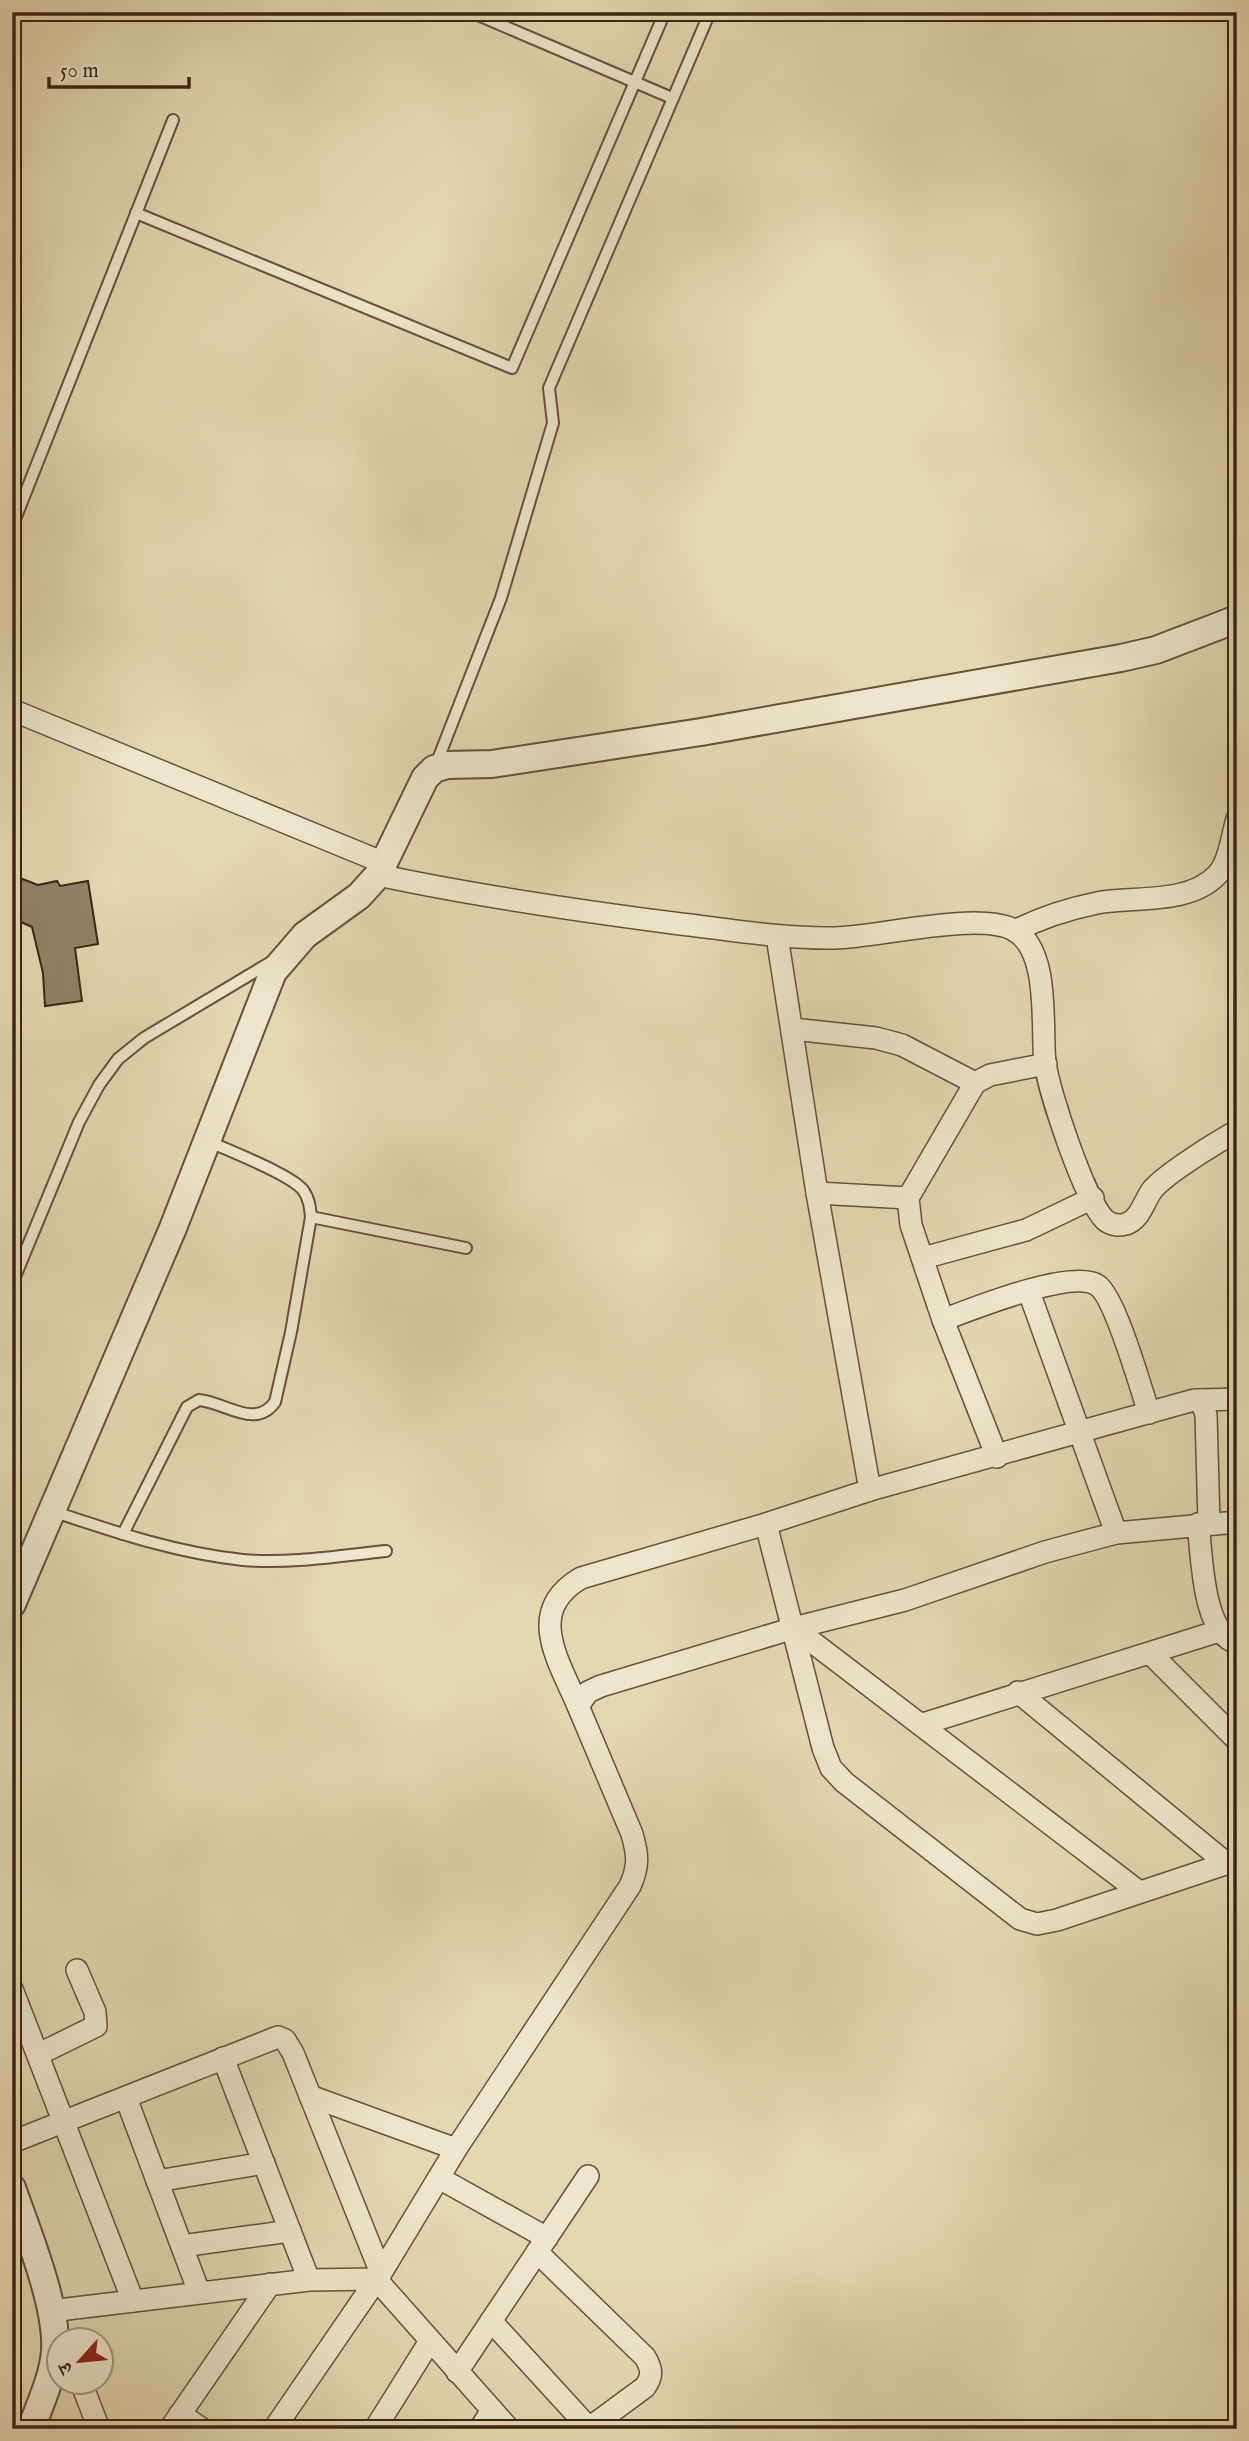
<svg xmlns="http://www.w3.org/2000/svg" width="1249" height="2441" font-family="'IM FELL English','Noto Serif Devanagari',serif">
<rect width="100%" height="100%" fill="#e4d8b1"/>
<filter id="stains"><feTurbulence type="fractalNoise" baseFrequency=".00286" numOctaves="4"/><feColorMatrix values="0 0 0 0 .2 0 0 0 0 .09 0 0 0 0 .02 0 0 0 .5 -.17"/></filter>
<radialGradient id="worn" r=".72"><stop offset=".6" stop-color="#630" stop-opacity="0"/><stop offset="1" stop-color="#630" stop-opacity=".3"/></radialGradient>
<polygon fill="#958167" stroke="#3f2317" stroke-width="2" points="12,875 38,885 57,881 60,886 88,881 98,944 75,948 82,1001 45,1006 43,973 32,927 12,918"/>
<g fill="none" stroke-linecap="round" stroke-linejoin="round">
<defs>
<g id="service">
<polyline points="471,12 672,98"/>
<polyline points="136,213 512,368 665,12"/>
<polyline points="12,527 173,120"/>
<polyline points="435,767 501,598 553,423 549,388 710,12"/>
<polyline points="311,1217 466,1248"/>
<polyline points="12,1284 79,1122 99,1085 118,1059 144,1038 271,962"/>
<path d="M 52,1511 C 115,1532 176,1553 243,1560 C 290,1564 338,1556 386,1551"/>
<path d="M 123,1534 L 187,1407 L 199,1400 C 225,1402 255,1430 275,1402 L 291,1332 L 311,1217 C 310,1207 309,1198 303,1190 C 290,1174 229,1151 208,1141"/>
</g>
<g id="minor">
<polyline points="12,710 384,863"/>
<path d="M 378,875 C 476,896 573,910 673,923 C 726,929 781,939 835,938 C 879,937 978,911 1014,930 C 1051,951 1041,1028 1045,1063 C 1049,1092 1085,1201 1105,1220 C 1111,1225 1119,1226 1126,1224 C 1141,1219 1144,1200 1153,1189 C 1167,1173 1217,1142 1237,1131"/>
<path d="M 1015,931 C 1042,917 1068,909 1097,903 C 1134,896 1188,905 1217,875 C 1229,863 1232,836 1237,819"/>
<polyline points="777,936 817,1193 870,1490"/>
<polyline points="793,1029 876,1038 902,1045 975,1083"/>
<polyline points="817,1193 908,1198"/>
<polyline points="923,1258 1026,1230 1093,1198"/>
<polyline points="1029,1292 1116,1533"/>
<path d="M 943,1320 C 972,1309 1071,1269 1097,1285 C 1115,1296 1141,1389 1149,1413"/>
<polyline points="1201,1400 1237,1399"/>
<polyline points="997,1457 943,1320 911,1225 908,1198 975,1083 990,1075 1046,1064"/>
<polyline points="766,1524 823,1748 831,1768 844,1782 1020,1919 1037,1924 1057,1920 1237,1860"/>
<path d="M 1198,1524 C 1202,1554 1202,1634 1237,1643"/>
<polyline points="794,1628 1138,1891"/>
<polyline points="1151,1654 1237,1740"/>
<polyline points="1018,1692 1226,1863"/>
<path d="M 578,1706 C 558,1659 525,1611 581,1578 L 766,1524 L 870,1490 L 1194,1400 L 1201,1400 L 1206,1415 L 1209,1523"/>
<polyline points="923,1724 1219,1631"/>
<polyline points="12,1989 133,2301"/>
<polyline points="39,2054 96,2026 95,2012 77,1970"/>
<polyline points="223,2058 309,2280"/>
<polyline points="310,2096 456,2149"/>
<polyline points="126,2098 199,2292"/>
<polyline points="12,2142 278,2037 285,2040 293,2053 381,2273"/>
<polyline points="439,2178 547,2238"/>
<polyline points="157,2181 264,2163"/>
<polyline points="182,2246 290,2231"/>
<path d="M 537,2252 L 645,2357 C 652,2369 653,2376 645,2387 L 588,2429"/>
<polyline points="491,2321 589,2428"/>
<polyline points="56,2325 50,2311 309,2280 376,2279 509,2429"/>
<polyline points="457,2372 588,2176"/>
<polyline points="81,2382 99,2429"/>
<polyline points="180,2414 202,2429"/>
<polyline points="170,2429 270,2284"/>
<path d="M 274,2429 L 381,2273 L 456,2149 L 630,1886 C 639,1866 638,1855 632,1834 L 578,1706 L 588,1692 L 601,1686 L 794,1628 L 905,1600 L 1045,1552 L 1116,1533 L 1237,1522"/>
<polyline points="375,2429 430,2341"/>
<polyline points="480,2429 492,2410"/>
</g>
<g id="tertiary">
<polyline points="12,1604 173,1228 273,972 305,935 359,896 378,875 425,778 434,769 447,765 492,764 701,732 1121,658 1156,650 1237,619"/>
<path d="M 12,2188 C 27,2231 58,2306 55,2351 C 53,2377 40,2404 31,2429"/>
</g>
</defs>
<use href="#service" stroke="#68503e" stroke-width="14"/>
<use href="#minor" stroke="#68503e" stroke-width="24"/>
<use href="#tertiary" stroke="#68503e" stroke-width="30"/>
<use href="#service" stroke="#ede6cc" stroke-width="10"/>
<use href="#minor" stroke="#ede6cc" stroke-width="21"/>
<use href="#tertiary" stroke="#ede6cc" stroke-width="26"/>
</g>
<rect width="1249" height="2441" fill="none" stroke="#e4d8b1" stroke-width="42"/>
<rect x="14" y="14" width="1221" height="2413" fill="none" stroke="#3f2317" stroke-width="3.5"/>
<rect x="21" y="21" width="1207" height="2399" fill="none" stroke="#3f2317" stroke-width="2"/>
<g transform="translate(80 2361) rotate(243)"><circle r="33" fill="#ede6cc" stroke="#a79884" stroke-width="2"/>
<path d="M0-5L12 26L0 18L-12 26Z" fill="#8f2418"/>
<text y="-10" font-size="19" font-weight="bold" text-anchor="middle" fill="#3f2317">उ</text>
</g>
<path d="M49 77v10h140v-10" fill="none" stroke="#3f2317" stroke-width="3.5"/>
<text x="60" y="77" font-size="21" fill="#3f2317" stroke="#ede6cc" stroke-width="5" paint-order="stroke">50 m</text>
<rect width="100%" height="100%" filter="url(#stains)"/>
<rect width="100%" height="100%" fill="url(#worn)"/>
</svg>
